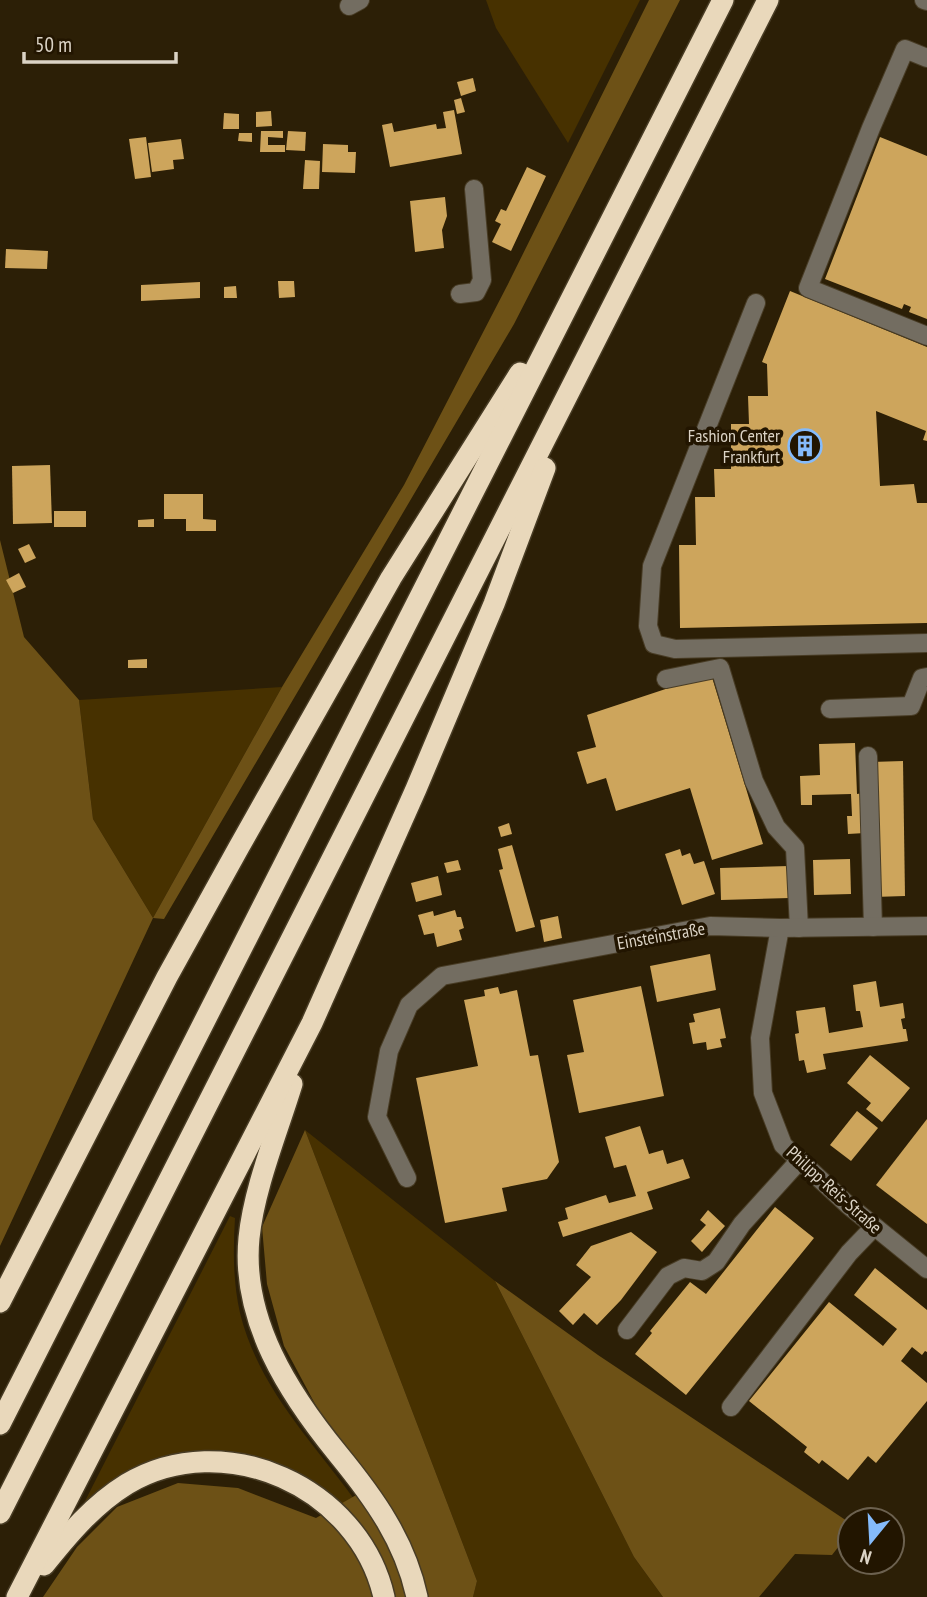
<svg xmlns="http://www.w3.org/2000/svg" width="927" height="1597" font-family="'PT Sans Narrow',sans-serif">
<rect width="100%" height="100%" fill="#2c1f06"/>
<g fill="#473100">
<polygon points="486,0 640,0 568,143 496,28"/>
<polygon points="282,687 153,918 93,819 79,700"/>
<polygon points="305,1130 495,1281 634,1557 663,1597 473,1597 477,1581"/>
<path d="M 230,1216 L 235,1218 C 233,1250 233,1282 240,1313 C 259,1390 316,1445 360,1507 C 368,1519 374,1532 381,1544 L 315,1485 L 165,1458 L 138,1467 L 117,1478 L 84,1503 Z"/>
</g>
<g fill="#6d5116">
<polygon points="649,0 680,0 514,324 164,919 153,918 0,1246 0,540 24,637 79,700 93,819 153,918 282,687 404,485 507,286"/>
<polygon points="305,1130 477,1581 473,1597 43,1597 77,1547 117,1507 178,1483 238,1488 316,1518 372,1486 322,1417 284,1346 267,1284 262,1227"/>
<polygon points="495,1281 598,1355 850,1523 850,1532 832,1555 795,1554 759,1597 663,1597 634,1557"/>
</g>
<g fill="#cda55c">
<polygon points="473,78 476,91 461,96 457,82"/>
<polygon points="461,98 465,112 457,114 454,100"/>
<polygon points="454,110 462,154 390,167 382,125 392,123 394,132 436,124 437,129 446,128 443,112"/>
<polygon points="271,111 272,126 256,127 256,112"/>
<polygon points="224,113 239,114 239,129 223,129"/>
<polygon points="261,131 283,131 283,138 268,137 268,145 285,145 285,152 260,152"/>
<polygon points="288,131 306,132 305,151 286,150"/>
<polygon points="239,133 252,133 252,142 238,141"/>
<polygon points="146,137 151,177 135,179 129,139"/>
<polygon points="880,137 927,156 927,319 909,312 911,307 904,304 902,309 825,279"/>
<polygon points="181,139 184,159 173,160 174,169 152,172 148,143"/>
<polygon points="323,144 348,145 348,152 356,152 355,173 322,172"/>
<polygon points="305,160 320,161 319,189 303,189"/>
<polygon points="527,167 546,176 511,251 492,242 501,224 495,221 501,209 506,211"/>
<polygon points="445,197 447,216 442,230 444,248 415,252 410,201"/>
<polygon points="6,249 48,251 47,269 5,268"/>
<polygon points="278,281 294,281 295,297 279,298"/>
<polygon points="200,282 200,298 141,301 141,285"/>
<polygon points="236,286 237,298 224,298 224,287"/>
<polygon points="790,291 927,347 927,441 923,440 926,431 876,411 880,486 914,484 917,503 927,503 927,623 680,628 679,545 696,545 695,497 715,497 714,469 731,469 731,424 749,424 748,396 768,396 767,364 762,362"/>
<polygon points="50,465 52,523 13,524 12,466"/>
<polygon points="164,494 203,494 203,519 216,520 216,531 186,531 186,519 164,519"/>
<rect x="54" y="511" width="32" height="16"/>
<polygon points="154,519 154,527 138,527 138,520"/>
<polygon points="29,544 36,558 25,563 18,549"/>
<polygon points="19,573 26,587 13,593 6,580"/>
<polygon points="147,659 147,668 128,668 128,660"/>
<polygon points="711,674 763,844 712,860 690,788 616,811 606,778 587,784 577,752 596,747 587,715"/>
<polygon points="855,743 857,794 863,793 865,833 848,834 847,816 852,816 851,794 812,795 812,805 801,805 800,776 820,775 819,744"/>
<polygon points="903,761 905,896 874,897 871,762"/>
<polygon points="509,823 512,834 501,837 498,827"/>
<polygon points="512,845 535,927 516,932 499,870 503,869 498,849"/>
<polygon points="680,849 682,856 690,853 694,864 704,861 715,894 682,905 665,854"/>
<polygon points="850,859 851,894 814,895 813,860"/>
<polygon points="458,860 461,870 447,873 444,863"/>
<polygon points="789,866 790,898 721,900 720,868"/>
<polygon points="438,876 442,895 416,902 411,883"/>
<polygon points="455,910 457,917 461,917 464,928 459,930 462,940 437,947 434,933 424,935 418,915 433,911 434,916"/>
<polygon points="558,916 562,938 544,942 540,920"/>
<polygon points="710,954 716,990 657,1002 650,966"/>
<polygon points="876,981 880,1007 903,1003 905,1018 901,1019 903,1029 906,1029 908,1041 823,1054 826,1069 807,1073 804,1060 799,1061 795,1034 799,1033 796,1011 825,1007 829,1033 863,1027 860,1011 856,1011 853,985"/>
<polygon points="641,986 664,1096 579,1113 567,1055 584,1052 573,1000"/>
<polygon points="498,987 500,994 517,990 530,1056 538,1055 559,1162 547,1179 502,1188 507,1211 445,1223 416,1078 478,1066 464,1000 485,996 484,990"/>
<polygon points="720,1008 726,1038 720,1039 722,1047 707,1050 706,1042 693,1044 689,1023 695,1022 693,1014"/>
<polygon points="870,1055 910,1088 882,1122 866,1109 871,1103 847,1083"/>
<polygon points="857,1111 878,1128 851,1161 830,1145"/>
<polygon points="927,1119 927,1224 876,1185"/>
<polygon points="640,1126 649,1154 663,1150 667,1164 683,1159 690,1178 647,1192 653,1209 563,1237 558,1222 568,1219 565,1208 606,1195 609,1203 636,1196 626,1165 614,1168 605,1137"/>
<polygon points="775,1207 814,1238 686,1395 635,1354 652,1333 650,1331 690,1282 706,1294"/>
<polygon points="708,1210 725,1226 702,1252 691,1241 706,1225 700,1220"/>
<polygon points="631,1232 657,1252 621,1300 597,1325 584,1313 573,1325 559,1311 591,1277 576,1265 591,1246"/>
<polygon points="875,1268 927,1310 927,1352 925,1351 922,1355 912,1347 901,1361 927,1383 927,1401 876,1463 868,1456 848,1480 822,1460 819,1464 804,1452 807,1447 749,1401 829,1302 883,1346 897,1329 854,1295"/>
</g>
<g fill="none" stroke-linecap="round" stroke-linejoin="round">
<defs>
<g id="minor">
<polyline points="924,0 927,1"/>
<polyline points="349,6 360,0"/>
<polyline points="927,58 905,49 871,128 808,288 927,336"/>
<polyline points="460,294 476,292 482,280 474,189"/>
<polyline points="756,303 652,566 648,626 654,644 675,649 927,643"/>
<polyline points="666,679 720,668 754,781 776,827 795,848 799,928"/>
<polyline points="830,709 911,706 922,678 927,677"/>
<polyline points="868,756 873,927"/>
<polyline points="780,928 760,1038 763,1093 783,1145 848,1205 927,1269"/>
<polyline points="407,1178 377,1117 389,1051 409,1005 442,976 710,926 780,928 927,926"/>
<polyline points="627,1330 668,1276 684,1268 702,1271 716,1262 742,1224 799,1161"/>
<polyline points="731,1407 849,1253 874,1227"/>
</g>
<g id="highway">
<path d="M 292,1084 C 277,1133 254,1188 249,1238 C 241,1320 289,1394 338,1454 C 374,1498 405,1541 417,1597"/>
<polyline points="0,1302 167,977 239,847 391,578 520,373"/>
<polyline points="0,1424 723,0"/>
<polyline points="0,1513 768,0"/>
<path d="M 44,1565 C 68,1535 93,1505 127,1484 C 224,1426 359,1487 384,1597"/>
<polyline points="17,1597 312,1023 416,789 494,604 545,468"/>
</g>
</defs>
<use href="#minor" stroke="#483c25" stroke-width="20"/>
<use href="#highway" stroke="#483c25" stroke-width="24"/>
<use href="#minor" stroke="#736d61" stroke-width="18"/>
<use href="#highway" stroke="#e9d8bb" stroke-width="21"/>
</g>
<defs>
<symbol id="building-ring" viewBox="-11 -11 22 22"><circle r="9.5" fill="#221500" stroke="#85bbfb" stroke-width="1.5"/><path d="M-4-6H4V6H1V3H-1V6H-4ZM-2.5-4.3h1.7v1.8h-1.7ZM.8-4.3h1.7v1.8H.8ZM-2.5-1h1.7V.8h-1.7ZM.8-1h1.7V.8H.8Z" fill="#85bbfb"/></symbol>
</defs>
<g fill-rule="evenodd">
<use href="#building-ring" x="786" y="427" width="38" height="38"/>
</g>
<g text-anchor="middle" stroke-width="7" stroke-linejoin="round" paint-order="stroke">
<g font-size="18" fill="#dbd3c5" stroke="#221500" text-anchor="end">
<text x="780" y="442">Fashion Center<tspan x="780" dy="21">Frankfurt</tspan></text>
</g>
<g font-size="18" fill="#dbd3c5" stroke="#221500">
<text transform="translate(661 936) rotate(-10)" y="6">Einsteinstraße</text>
<text transform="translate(834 1190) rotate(42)" y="6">Philipp-Reis-Straße</text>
</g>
</g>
<g transform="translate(871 1541) rotate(198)"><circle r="33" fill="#221500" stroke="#6c614f" stroke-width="2"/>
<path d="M0-5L12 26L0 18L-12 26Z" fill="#85bbfb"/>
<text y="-10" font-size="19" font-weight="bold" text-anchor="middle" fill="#dbd3c5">N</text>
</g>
<path d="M24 52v10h152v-10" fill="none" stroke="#dbd3c5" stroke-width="3.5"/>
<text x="35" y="52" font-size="21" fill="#dbd3c5" stroke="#221500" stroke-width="5" paint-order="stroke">50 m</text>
</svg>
